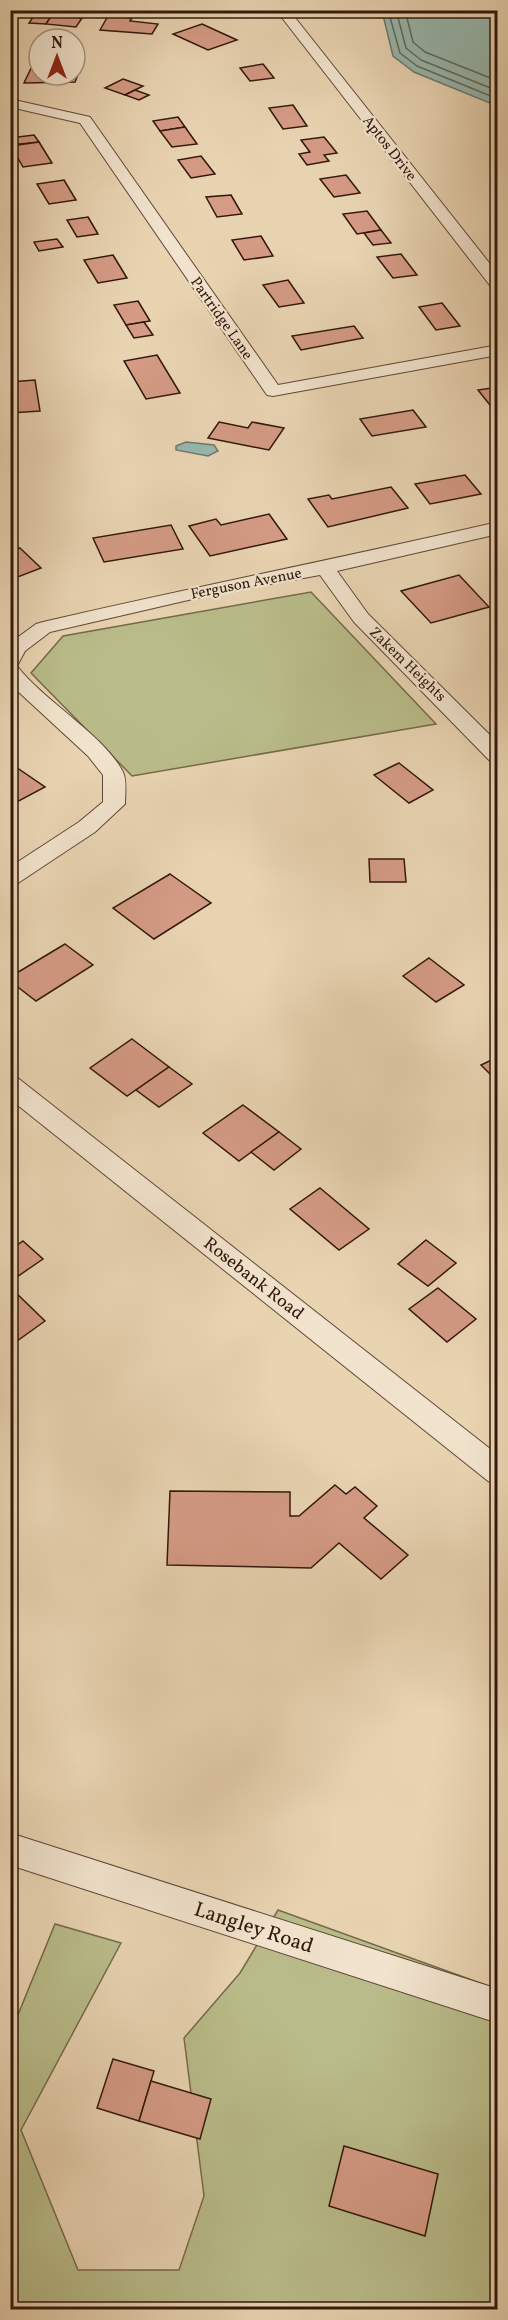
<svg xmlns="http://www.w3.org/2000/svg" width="508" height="2320" font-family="Vollkorn,serif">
<rect width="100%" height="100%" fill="#e9d4b2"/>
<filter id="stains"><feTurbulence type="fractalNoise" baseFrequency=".00333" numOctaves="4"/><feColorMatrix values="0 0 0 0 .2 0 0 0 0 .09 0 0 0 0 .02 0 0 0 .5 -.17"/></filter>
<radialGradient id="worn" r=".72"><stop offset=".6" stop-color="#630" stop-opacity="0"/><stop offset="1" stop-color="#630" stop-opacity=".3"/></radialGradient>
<g fill="#b9bc8a" stroke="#766a4b" stroke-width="1.5">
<polygon points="311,592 436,724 132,776 31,673 63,636"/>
<polygon points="278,1910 497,1989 497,2309 11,2310 11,2032 55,1924 121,1943 21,2130 78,2270 179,2270 204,2196 184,2038 240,1973"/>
</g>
<g fill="#97b8af" stroke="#6f786e" stroke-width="1.5">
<polygon points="382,11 497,11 497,106 414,72 393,56"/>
<polygon points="186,442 214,445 218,451 208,456 176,450 176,446"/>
</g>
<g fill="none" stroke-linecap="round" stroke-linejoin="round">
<g stroke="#64685e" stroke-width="1.5">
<polyline points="388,10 400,53 417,66 498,99"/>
<polyline points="396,10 406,48 421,60 498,91"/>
<polyline points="405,10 413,42 425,52 498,81"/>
</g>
</g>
<g fill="#d59b85" stroke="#32180c" stroke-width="1.5">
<polygon points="35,14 44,15 52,15 46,24 29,23"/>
<polygon points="52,15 82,18 76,27 46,24"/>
<polygon points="108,16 132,18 130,21 158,24 152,34 100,30"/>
<polygon points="202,24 237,40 208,50 173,34"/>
<polygon points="35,60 39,60 39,75 75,75 75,67 81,67 75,82 24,83"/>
<polygon points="263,64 274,78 250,81 240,68"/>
<polygon points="123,79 143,86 125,95 105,88"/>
<polygon points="135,90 149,95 139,100 125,95"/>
<polygon points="293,105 307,126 283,129 269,108"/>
<polygon points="178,117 185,127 160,131 153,121"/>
<polygon points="185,127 197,144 172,147 160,131"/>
<polygon points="34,135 39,142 10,145 10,138"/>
<polygon points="324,137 337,153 324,155 329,161 307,165 299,154 310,152 301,140"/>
<polygon points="39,142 52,163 23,167 11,146"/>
<polygon points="201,156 215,174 191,178 178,160"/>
<polygon points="346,175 360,193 334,197 320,179"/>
<polygon points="64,180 76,200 49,204 37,184"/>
<polygon points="231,195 242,214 217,217 206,197"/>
<polygon points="367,211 381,230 357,234 343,214"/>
<polygon points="88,217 98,234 77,237 67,220"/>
<polygon points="381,230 391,243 373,245 364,233"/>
<polygon points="261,236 273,256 244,260 232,240"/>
<polygon points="57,239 63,247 39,251 34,242"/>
<polygon points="401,254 417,275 393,278 377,257"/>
<polygon points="113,255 127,278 98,283 84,260"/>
<polygon points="288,280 304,303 279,307 263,285"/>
<polygon points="138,301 150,321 126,325 114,305"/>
<polygon points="442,303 460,326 436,330 419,307"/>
<polygon points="144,322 153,335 134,338 126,325"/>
<polygon points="354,326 363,338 301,350 292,336"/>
<polygon points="157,355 180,393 146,399 124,361"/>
<polygon points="35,380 40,411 10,413 10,382"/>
<polygon points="498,387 498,415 478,390"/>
<polygon points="413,410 426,427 372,436 360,419"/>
<polygon points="219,422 248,428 252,422 284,428 269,450 208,438"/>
<polygon points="465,475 481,494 430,504 415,484"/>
<polygon points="391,487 408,508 328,527 308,499 329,495 332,499"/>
<polygon points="269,514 287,539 210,556 189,526 216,519 221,525"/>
<polygon points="171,525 183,549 104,562 93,538"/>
<polygon points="20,548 41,568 10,580 10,552"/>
<polygon points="459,575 489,607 431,623 401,591"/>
<polygon points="10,763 45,787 15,803 10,800"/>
<polygon points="399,763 433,790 409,803 374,775"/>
<polygon points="369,859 404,859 406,882 370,882"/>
<polygon points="170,874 211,903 154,939 113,908"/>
<polygon points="65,944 93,965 36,1001 10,981 10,977"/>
<polygon points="429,958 464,985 436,1002 403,976"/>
<polygon points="132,1039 169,1067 127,1096 90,1068"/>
<polygon points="498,1057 498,1082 481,1065"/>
<polygon points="169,1067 192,1084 159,1107 136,1090"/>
<polygon points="243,1105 279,1132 239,1161 203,1133"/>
<polygon points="279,1132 301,1149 274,1170 251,1152"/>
<polygon points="320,1188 369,1229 339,1250 290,1209"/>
<polygon points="426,1240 456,1263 428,1286 398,1264"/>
<polygon points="23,1241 43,1259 11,1281 10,1250"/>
<polygon points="10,1287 45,1321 10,1346"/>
<polygon points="438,1288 476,1319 447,1342 409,1309"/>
<polygon points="335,1485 346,1494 355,1487 377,1506 364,1518 408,1555 381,1579 339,1543 311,1568 167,1565 170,1491 290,1492 290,1516 299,1516"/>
<polygon points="113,2059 154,2071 139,2121 97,2108"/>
<polygon points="151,2081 211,2099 200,2139 139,2121"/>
<polygon points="344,2146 438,2174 425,2236 329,2206"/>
</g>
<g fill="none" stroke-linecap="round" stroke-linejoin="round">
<defs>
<g id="minor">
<polygon points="276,10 289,10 498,274 498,290 492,288"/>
<polygon points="10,99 90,117 278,385 498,345 498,355 273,396 267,395 80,123 10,107"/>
<path d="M 498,522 L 498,534 L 337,571 L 368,614 L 498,743 L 498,763 L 490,761 L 354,622 L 320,575 L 210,595 L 50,632 L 25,651 L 17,666 C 45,702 104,735 123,772 C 127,780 125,795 125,804 L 95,832 L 18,883 L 10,885 L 10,867 L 79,822 L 103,802 L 103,775 L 88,756 L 10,684 L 10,643 L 36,624 L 43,622 C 194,587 346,557 498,522 Z"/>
<polygon points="10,1076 19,1079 498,1455 498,1484 488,1481 10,1099"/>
<polygon points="10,1833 498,1989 498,2023 10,1865"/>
</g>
</defs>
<use href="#minor" stroke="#604736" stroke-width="2"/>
<use href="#minor" fill="#f1e3cd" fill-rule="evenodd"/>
</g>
<g text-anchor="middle" stroke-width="4.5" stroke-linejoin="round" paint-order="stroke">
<g font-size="15" fill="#32180c" stroke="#f1e3cd">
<text transform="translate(390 148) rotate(52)" y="5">Aptos Drive</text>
<text transform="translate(222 318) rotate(55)" y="5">Partridge Lane</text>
<text transform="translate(246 583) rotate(-11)" y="5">Ferguson Avenue</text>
<text transform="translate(408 664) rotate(44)" y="5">Zakem Heights</text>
</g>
<g font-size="18" fill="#32180c" stroke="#f1e3cd">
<text transform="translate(254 1278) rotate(38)" y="6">Rosebank Road</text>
</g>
<g font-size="21" fill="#32180c" stroke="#f1e3cd">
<text transform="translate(254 1927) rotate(18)" y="7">Langley Road</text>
</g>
</g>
<rect width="508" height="2320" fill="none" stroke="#e9d4b2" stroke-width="36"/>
<rect x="12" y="12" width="484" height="2296" fill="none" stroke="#32180c" stroke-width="3"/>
<rect x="18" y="18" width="472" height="2284" fill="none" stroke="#32180c" stroke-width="1.5"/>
<g transform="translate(57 57)"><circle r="28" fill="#f1e3cd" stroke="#a59280" stroke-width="1.5"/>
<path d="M0-4.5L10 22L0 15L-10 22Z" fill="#8f2418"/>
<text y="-9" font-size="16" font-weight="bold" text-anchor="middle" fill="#32180c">N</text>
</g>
<rect width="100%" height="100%" filter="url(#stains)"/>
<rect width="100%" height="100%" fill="url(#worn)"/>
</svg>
